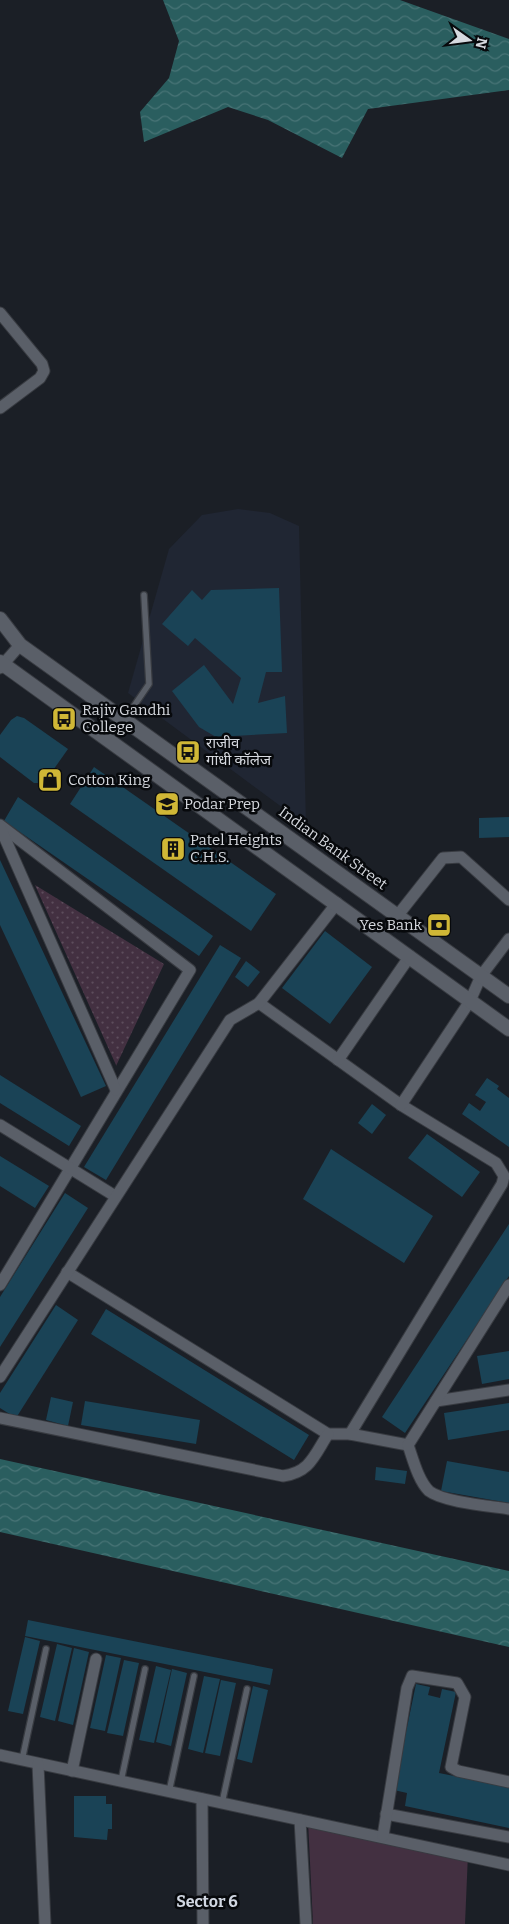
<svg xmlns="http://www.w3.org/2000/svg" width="509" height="1924" font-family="Bitter,'Noto Sans Devanagari',serif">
<defs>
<pattern id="grass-dots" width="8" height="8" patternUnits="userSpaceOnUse" patternTransform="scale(1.25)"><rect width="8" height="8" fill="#433041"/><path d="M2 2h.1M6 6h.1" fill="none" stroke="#5d4d5c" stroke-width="1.8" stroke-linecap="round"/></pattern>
<pattern id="water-waves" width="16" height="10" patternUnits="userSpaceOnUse" patternTransform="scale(1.25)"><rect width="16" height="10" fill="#2a5e5f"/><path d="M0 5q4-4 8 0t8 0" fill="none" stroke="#487476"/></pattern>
</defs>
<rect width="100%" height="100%" fill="#1b1f26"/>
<polygon fill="#202633" points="238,509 270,513 299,526 306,825 128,693 169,549 202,515"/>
<polygon fill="url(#grass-dots)" points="35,885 164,964 116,1066 116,1065"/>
<polygon fill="#433041" points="308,1821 468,1854 465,1924 313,1924"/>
<g fill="url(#water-waves)">
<polygon points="163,0 400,0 509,39 509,90 368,109 342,158 268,120 228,107 144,142 140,112 169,78 179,41"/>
<polygon points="0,1459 509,1571 509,1647 0,1532"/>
</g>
<g fill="#1a4356">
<polygon points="279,588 282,672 266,672 258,703 285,696 287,733 216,737 199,727 172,691 204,665 233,704 241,678 195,638 188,646 162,624 192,590 202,600 211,590"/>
<polygon points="17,716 24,718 68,749 44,783 34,783 0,757 0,735 11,720"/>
<polygon points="94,767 276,894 251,931 70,804"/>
<polygon points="18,797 213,936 199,956 4,821"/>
<polygon points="509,817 509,837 479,838 479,818"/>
<polygon points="0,860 106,1086 81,1097 0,925"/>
<polygon points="325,931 372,967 330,1024 282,988"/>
<polygon points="220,945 241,958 106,1180 84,1167"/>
<polygon points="246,961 260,972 248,987 235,977"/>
<polygon points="0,1075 81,1126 69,1146 0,1103"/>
<polygon points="487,1078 499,1086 497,1089 509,1098 509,1147 462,1114 469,1103 480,1111 486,1102 475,1095"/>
<polygon points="372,1104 386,1115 372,1134 358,1123"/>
<polygon points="427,1134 480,1172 462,1197 408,1158"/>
<polygon points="331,1149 433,1216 404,1263 303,1199"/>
<polygon points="0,1156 49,1186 35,1208 0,1186"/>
<polygon points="65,1193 88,1208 0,1347 0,1297"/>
<polygon points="509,1224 509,1276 405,1433 382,1417"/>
<polygon points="56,1305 78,1320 16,1418 0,1408 0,1393"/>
<polygon points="106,1309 309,1435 294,1460 91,1334"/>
<polygon points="509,1351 509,1379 482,1384 477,1356"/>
<polygon points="51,1397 73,1402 68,1426 46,1420"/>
<polygon points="85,1401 200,1420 196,1444 81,1425"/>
<polygon points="509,1403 509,1430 448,1440 444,1413"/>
<polygon points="447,1461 509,1472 509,1503 441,1491"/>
<polygon points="376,1467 407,1471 405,1484 375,1480"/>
<polygon points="28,1620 273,1669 270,1685 25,1636"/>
<polygon points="25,1637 40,1641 23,1714 8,1711"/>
<polygon points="57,1644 72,1648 55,1721 40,1717"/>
<polygon points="74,1648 89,1652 73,1725 58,1721"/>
<polygon points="106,1655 121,1658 105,1731 90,1728"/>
<polygon points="124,1660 139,1663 123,1736 107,1733"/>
<polygon points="156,1666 171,1670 154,1743 139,1740"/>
<polygon points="172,1669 187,1673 171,1746 156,1742"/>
<polygon points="204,1676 220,1679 203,1753 188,1749"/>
<polygon points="221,1680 236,1683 220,1756 205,1753"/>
<polygon points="416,1684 430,1687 428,1695 440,1698 442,1689 456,1692 439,1773 509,1787 509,1828 405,1806 407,1793 394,1790"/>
<polygon points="253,1686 268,1690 252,1763 237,1759"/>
<polygon points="74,1796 106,1796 106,1804 112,1804 112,1829 108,1829 107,1840 74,1837"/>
</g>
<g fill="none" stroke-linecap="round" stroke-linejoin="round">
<defs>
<g id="service">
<polyline points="125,719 149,684 144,595"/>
<polyline points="22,1760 46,1649"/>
<polyline points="121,1781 145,1669"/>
<polyline points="169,1792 194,1676"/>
<polyline points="222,1803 247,1689"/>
</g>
<g id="minor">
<polyline points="0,313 42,364 44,371 40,378 0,408"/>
<polyline points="0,668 20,645"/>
<polyline points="0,825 190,970 0,1285"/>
<polyline points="0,827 116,1090"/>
<polyline points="398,915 443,858 461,857 509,900"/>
<polyline points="259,1003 401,1105 496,1163 504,1176 502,1184 350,1434"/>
<polyline points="338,1060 410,956"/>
<polyline points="401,1105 470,1001 481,976 509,939"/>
<polyline points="0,1125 115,1196"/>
<polyline points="67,1272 328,1434 350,1434 408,1445"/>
<polyline points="0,1377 230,1020 259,1003 337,903"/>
<polyline points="436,1401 509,1390"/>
<path d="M 0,1418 L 283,1476 C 310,1472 314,1456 328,1434"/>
<polyline points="408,1445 509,1285"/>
<path d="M 408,1445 C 413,1459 418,1480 429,1491 C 443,1502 490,1506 509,1509"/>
<polyline points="0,1755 509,1865"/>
<polyline points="38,1764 45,1924"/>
<polyline points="72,1771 96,1659"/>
<polyline points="202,1799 203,1924"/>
<polyline points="386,1814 509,1837"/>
<polyline points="300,1820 306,1924"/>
<polyline points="383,1836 407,1688 412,1676 457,1683 465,1697 451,1767 458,1771 509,1782"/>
</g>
<g id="tertiary">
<polyline points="0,619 20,645 509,996"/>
<polyline points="0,662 509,1029"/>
</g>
</defs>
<use href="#service" stroke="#383b41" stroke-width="8"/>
<use href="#minor" stroke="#383b41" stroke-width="13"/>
<use href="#tertiary" stroke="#383b41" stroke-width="16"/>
<use href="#service" stroke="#5a5f68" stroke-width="5.5"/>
<use href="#minor" stroke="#5a5f68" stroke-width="11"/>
<use href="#tertiary" stroke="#5a5f68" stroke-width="14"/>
</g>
<defs>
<symbol id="bus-square" viewBox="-11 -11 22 22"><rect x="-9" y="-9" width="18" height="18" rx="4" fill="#d0b736" stroke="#07090c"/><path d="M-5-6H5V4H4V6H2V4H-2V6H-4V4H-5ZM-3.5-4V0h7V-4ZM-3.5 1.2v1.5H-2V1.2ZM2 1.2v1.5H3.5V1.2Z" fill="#111"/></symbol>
<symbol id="shop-square" viewBox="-11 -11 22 22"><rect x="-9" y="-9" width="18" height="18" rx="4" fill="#d0b736" stroke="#07090c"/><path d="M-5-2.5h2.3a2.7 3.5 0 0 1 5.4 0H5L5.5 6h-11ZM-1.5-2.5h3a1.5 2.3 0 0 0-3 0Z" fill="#111"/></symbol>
<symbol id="school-square" viewBox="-11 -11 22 22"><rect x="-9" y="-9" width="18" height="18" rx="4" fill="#d0b736" stroke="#07090c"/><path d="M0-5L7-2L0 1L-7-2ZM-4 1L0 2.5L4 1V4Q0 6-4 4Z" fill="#111"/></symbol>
<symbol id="building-square" viewBox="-11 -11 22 22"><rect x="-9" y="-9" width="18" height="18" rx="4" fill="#d0b736" stroke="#07090c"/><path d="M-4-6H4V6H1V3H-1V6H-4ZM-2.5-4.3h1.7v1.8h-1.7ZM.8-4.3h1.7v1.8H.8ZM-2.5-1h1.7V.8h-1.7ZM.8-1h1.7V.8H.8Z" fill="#111"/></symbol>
<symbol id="bank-square" viewBox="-11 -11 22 22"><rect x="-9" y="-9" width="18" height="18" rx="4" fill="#d0b736" stroke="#07090c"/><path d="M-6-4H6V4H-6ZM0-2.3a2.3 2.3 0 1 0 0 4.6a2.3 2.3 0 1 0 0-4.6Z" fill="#111"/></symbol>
</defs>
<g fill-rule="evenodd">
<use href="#bus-square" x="50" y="705" width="28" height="28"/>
<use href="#bus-square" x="174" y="738" width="28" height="28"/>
<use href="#shop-square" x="36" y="766" width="28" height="28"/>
<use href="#school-square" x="153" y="790" width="28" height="28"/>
<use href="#building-square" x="159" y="835" width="28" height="28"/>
<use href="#bank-square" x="425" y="911" width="28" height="28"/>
</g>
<g text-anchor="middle" stroke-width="5" stroke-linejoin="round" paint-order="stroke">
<g font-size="15" fill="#d6d9df" stroke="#07090c" text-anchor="start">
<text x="82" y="715">Rajiv Gandhi<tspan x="82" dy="17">College</tspan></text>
<text x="206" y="748">राजीव<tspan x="206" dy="17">गांधी कॉलेज</tspan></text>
<text x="68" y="785">Cotton King</text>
<text x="184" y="809">Podar Prep</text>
<text x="190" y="845">Patel Heights<tspan x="190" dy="17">C.H.S.</tspan></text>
<text x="422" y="930" text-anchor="end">Yes Bank</text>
</g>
<g font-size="15" fill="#d6d9df" stroke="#07090c">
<text transform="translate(333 848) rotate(36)" y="5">Indian Bank Street</text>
</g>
<g font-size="16" font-weight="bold" fill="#d1d7e2" stroke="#07090c">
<text x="207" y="1907">Sector 6</text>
</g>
</g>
<g transform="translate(469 40) rotate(104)" stroke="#07090c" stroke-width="4" paint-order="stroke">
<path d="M0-4L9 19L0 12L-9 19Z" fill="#d6d9df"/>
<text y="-8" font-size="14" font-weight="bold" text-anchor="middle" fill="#d6d9df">N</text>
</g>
</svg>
